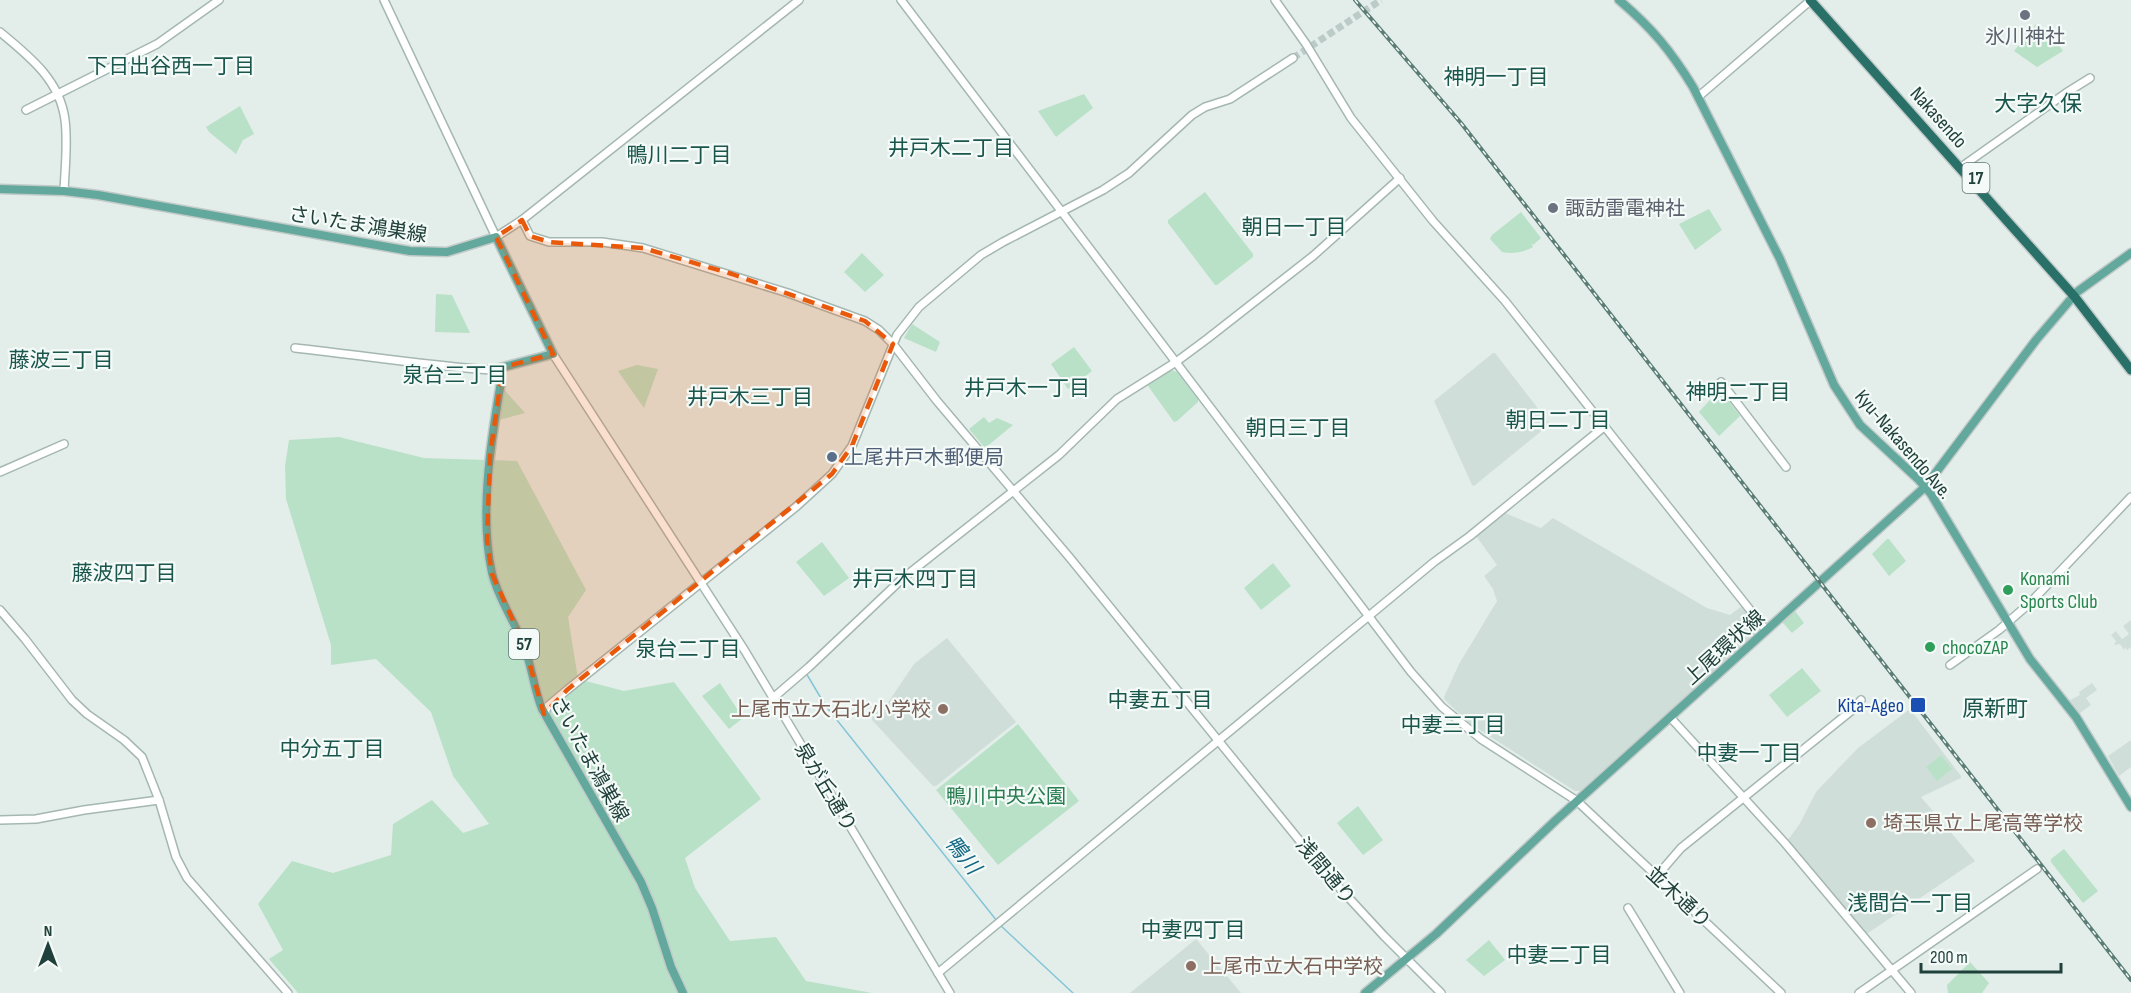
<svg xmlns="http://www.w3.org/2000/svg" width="2131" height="993" font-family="'Sofia Sans Condensed','Noto Sans JP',sans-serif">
<rect width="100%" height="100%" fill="#e3eeea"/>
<g fill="#d0ded9">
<polygon points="1493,353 1495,353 1550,424 1474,486 1472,485 1434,401"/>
<polygon points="1505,513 1541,528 1553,518 1707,608 1730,615 1742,606 1758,627 1758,632 1580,791 1575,791 1469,723 1445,700 1444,697 1459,664 1497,601 1493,589 1484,576 1497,565 1476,536"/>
<polygon points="2131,620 2131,647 2127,650 2125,647 2124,650 2120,644 2114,645 2116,641 2111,635 2116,631 2122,639 2129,634 2123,626"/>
<polygon points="947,638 1016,722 936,786 933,786 872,720 872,717 889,701 914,664"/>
<polygon points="2092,683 2097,690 2086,698 2091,705 2080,713 2070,700 2080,695 2079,692"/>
<polygon points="1910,709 1961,776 1961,778 1921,797 1975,861 1868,933 1866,933 1787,841 1799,825 1816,792 1835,772 1858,748"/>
<polygon points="2131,740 2131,767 2119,776 2108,756"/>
<polygon points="1196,939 1241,993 1130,993"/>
</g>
<g fill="#b9e1c7">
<polygon points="2036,24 2052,36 2063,51 2037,67 2014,51"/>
<polygon points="1084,94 1093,108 1056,137 1038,111"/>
<polygon points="240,106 254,134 243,140 236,154 209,132 206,127"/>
<polygon points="1205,192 1253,254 1253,257 1217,285 1215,285 1168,223 1168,220"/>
<polygon points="1709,209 1722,230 1695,250 1679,224"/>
<path d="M 1521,212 L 1541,238 L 1533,245 L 1531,243 L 1533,247 C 1523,253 1512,254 1502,252 L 1490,239 L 1492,235 Z"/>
<polygon points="862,253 884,275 865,292 844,272"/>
<polygon points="436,294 452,295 470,333 435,332"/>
<polygon points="912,324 940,342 936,352 904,338"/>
<polygon points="1074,347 1092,371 1068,389 1051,364"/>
<polygon points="637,365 658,369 644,408 618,371"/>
<polygon points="1171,370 1177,372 1198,399 1198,402 1177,421 1174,422 1148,386 1148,383"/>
<polygon points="501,386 525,413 495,421"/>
<polygon points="1720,389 1740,416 1719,436 1699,412"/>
<polygon points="984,417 989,423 997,418 1013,425 985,448 969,429"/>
<polygon points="339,437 424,458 517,461 586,590 568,617 578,679 624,691 674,682 761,799 685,858 695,888 730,941 776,937 806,981 872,993 298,993 269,959 283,950 258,904 292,861 333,873 391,855 393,824 432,800 463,833 489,824 453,776 431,712 376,659 331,665 331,645 286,499 285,466 289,440"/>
<polygon points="1887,539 1889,539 1906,561 1889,576 1872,554"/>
<polygon points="822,542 849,578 824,596 796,562"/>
<polygon points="1273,563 1291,586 1261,610 1244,588"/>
<polygon points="1795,611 1804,623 1792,633 1782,622"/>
<polygon points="1802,668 1821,691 1787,717 1769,695"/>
<polygon points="720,683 743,718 729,729 702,696"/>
<polygon points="1018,724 1079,801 998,865 936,790"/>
<polygon points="1941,755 1952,769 1937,781 1926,767"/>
<polygon points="1358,806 1383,840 1363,855 1337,823"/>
<polygon points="2064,849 2098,891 2083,903 2051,862 2051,859"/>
<polygon points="1489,940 1505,960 1484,976 1466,960"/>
<polygon points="1970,962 1989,983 1982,993 1948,993 1947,985"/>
</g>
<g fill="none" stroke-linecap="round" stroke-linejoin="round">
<g stroke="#85c5d8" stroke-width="1.5">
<polyline points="806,673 825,705 997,921"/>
<polyline points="1000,925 1073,993"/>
</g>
<polyline stroke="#bccbc7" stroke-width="7" stroke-dasharray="7 3.5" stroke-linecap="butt" points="1293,58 1381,0"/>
<defs>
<g id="minor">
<polyline points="384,0 496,237 522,220 799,0"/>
<polyline points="901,0 1411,672 1442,707 1481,739 1577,801 1781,993"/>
<polyline points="1275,0 1306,44 1351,118 1433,221 1505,301 1766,630"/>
<path d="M 0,32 C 29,56 60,80 65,120 C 68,143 65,168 64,191"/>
<polyline points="1698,97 1811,0"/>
<polyline points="26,110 157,44 219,0"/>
<polyline points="1964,165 2066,93 2090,78"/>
<polyline points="522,220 530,236 549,242 602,242 643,248 788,293 865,321 879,330 893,344 937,401 1070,558 1325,872 1384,936 1441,993"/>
<path d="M 295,348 C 361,355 427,366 492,370"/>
<polyline points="553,354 745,651 950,993"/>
<polyline points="1721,382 1786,467"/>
<polyline points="0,472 64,444"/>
<polyline points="0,610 25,639 72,700 87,714 124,740 142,757 159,800 176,857 187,878 288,993"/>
<polyline points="1950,665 1999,630 2030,603 2131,497"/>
<polyline points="773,698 809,667 902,579 1059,455 1117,399 1176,362 1207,339 1313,256 1400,178"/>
<polyline points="544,714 548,706 567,690 797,506 832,474 852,446 897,335 919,307 981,255 1003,242 1103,190 1129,173 1192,115 1205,107 1230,99 1293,58"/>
<polyline points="1670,717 1784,842 1911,993"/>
<polyline points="0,820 36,819 84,810 159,800"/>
<polyline points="1656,877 1681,848 1851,711 1861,700"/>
<polyline points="1628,908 1680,993"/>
<polyline points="938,973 1434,562 1470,536 1605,426"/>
<polyline points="1859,993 2037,869"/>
</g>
<g id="major">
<path d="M 1619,0 C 1652,28 1671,51 1693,87 L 1780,259 L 1834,385 L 1860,425 L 1918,479 L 1931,494 L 2030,659 L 2076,717 L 2131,807"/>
<path d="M 0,189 L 64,191 L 98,195 L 410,251 L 447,252 L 496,237 L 553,354 L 492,370 L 501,382 C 491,441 479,514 492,573 C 498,598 513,619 523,643 C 531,662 534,689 542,709 L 641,882 L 652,908 L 671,967 L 683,993"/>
<polyline points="1365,993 1436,934 1555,821 1925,487 2036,340 2077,292 2131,253"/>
</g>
<polyline id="highway" points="1810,0 2074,296 2131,370"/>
</defs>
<use href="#minor" stroke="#a5b7b2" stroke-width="10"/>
<use href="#major" stroke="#c1cac8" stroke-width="11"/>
<use href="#highway" stroke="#c1cac8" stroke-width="12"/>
<use href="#minor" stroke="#fff" stroke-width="7"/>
<use href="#major" stroke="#63a89c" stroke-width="8"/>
<use href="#highway" stroke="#297168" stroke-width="9"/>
<defs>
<polyline id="rail" points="1355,0 1461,123 2131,980"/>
</defs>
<use href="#rail" stroke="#5b7d76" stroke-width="4"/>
<use href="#rail" stroke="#f4faf7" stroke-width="1.5" stroke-dasharray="4.5" stroke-linecap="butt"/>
</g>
<path fill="#e8590c" fill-opacity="0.2" stroke="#e8590c" stroke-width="4.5" stroke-dasharray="12 8" stroke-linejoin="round" d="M 522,220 L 530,236 L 549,242 L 643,248 L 732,274 L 865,321 L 893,344 L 852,446 L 832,474 L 567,690 L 544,714 L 524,645 L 492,574 L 487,541 L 490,455 L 501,380 L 492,370 L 553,354 L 496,237 Z"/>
<g fill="#6b7280" stroke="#f4faf7" stroke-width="2">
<circle cx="2025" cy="15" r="6"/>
<circle cx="1553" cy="208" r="6"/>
</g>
<circle fill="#5c6f8a" stroke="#f4faf7" stroke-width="2" cx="832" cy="457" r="6"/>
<g fill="#2e9e5b" stroke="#f4faf7" stroke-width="2">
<circle cx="2008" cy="590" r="6"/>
<circle cx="1930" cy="647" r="6"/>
</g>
<rect fill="#1a4fb4" stroke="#f4faf7" stroke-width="2" x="1910" y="697" width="16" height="16" rx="3"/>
<g fill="#8d6e63" stroke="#f4faf7" stroke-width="2">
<circle cx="943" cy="709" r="6"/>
<circle cx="1871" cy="823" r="6"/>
<circle cx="1191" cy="966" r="6"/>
</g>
<g text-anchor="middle" stroke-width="4.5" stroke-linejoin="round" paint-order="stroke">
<g fill="#f4faf7" stroke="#607873" stroke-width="1.5">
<rect x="1962.5" y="163" width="27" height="30" rx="4.5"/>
<rect x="509" y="629" width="30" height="30" rx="4.5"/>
</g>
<g font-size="18" font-weight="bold" fill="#20413b">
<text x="1976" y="184">17</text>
<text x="524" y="650">57</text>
</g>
<g font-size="20" fill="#5b616d" stroke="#f4faf7">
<text x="2025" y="43">氷川神社</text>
<text x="1565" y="215" text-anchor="start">諏訪雷電神社</text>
</g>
<g font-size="20" fill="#20413b" stroke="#f4faf7">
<text transform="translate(1939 117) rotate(48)" y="7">Nakasendo</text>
<text transform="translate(358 224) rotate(9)" y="7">さいたま鴻巣線</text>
<text transform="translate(1904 444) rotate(49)" y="7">Kyu-Nakasendo Ave.</text>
<text transform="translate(1724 647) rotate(-42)" y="7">上尾環状線</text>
<text transform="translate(590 759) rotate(61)" y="7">さいたま鴻巣線</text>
<text transform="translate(826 787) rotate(59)" y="7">泉が丘通り</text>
<text transform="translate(1326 871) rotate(50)" y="7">浅間通り</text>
<text transform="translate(1679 897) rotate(43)" y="7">並木通り</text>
</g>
<g font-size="20" fill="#4e5e75" stroke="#f4faf7" text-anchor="start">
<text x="844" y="464">上尾井戸木郵便局</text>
</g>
<g font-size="20" fill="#27864d" stroke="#f4faf7" text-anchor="start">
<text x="2020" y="585">Konami<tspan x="2020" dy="23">Sports Club</tspan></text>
<text x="1942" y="654">chocoZAP</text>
</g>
<g font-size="20" fill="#164399" stroke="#f4faf7" text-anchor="end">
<text x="1904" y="712">Kita-Ageo</text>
</g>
<g font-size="20" fill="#785e54" stroke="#f4faf7" text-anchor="start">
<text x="931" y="716" text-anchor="end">上尾市立大石北小学校</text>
<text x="1883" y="830">埼玉県立上尾高等学校</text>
<text x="1203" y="973">上尾市立大石中学校</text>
</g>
<g font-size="20" fill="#267c4f" stroke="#f4faf7">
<text x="1006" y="803">鴨川中央公園</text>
</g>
<g font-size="21" fill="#1a564c" stroke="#f4faf7">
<text x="171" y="73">下日出谷西一丁目</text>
<text x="1496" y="84">神明一丁目</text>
<text x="951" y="155">井戸木二丁目</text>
<text x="679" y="162">鴨川二丁目</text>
<text x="1294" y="234">朝日一丁目</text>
<text x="61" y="367">藤波三丁目</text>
<text x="455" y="382">泉台三丁目</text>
<text x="1027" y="395">井戸木一丁目</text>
<text x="1738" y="399">神明二丁目</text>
<text x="750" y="404">井戸木三丁目</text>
<text x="1558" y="427">朝日二丁目</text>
<text x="1298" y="435">朝日三丁目</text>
<text x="124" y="580">藤波四丁目</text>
<text x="915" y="586">井戸木四丁目</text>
<text x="688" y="656">泉台二丁目</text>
<text x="1160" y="707">中妻五丁目</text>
<text x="1453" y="732">中妻三丁目</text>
<text x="332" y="756">中分五丁目</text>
<text x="1749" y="760">中妻一丁目</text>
<text x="1910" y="910">浅間台一丁目</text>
<text x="1193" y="937">中妻四丁目</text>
<text x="1559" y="962">中妻二丁目</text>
</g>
<g font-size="21" font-style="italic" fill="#146884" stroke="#f4faf7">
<text transform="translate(963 855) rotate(51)" y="7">鴨川</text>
</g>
<g font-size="22" fill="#1a564c" stroke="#f4faf7">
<text x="2038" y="111">大字久保</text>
<text x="1995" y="716">原新町</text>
</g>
</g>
<g transform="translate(48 945)" stroke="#f4faf7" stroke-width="4.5" paint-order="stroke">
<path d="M0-4.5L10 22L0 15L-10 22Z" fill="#20413b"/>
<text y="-9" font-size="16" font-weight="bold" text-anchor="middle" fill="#20413b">N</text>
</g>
<path d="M1921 963v9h140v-9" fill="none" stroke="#20413b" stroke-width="3"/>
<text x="1930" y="963" font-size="18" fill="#20413b" stroke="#f4faf7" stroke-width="4.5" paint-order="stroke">200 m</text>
</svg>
